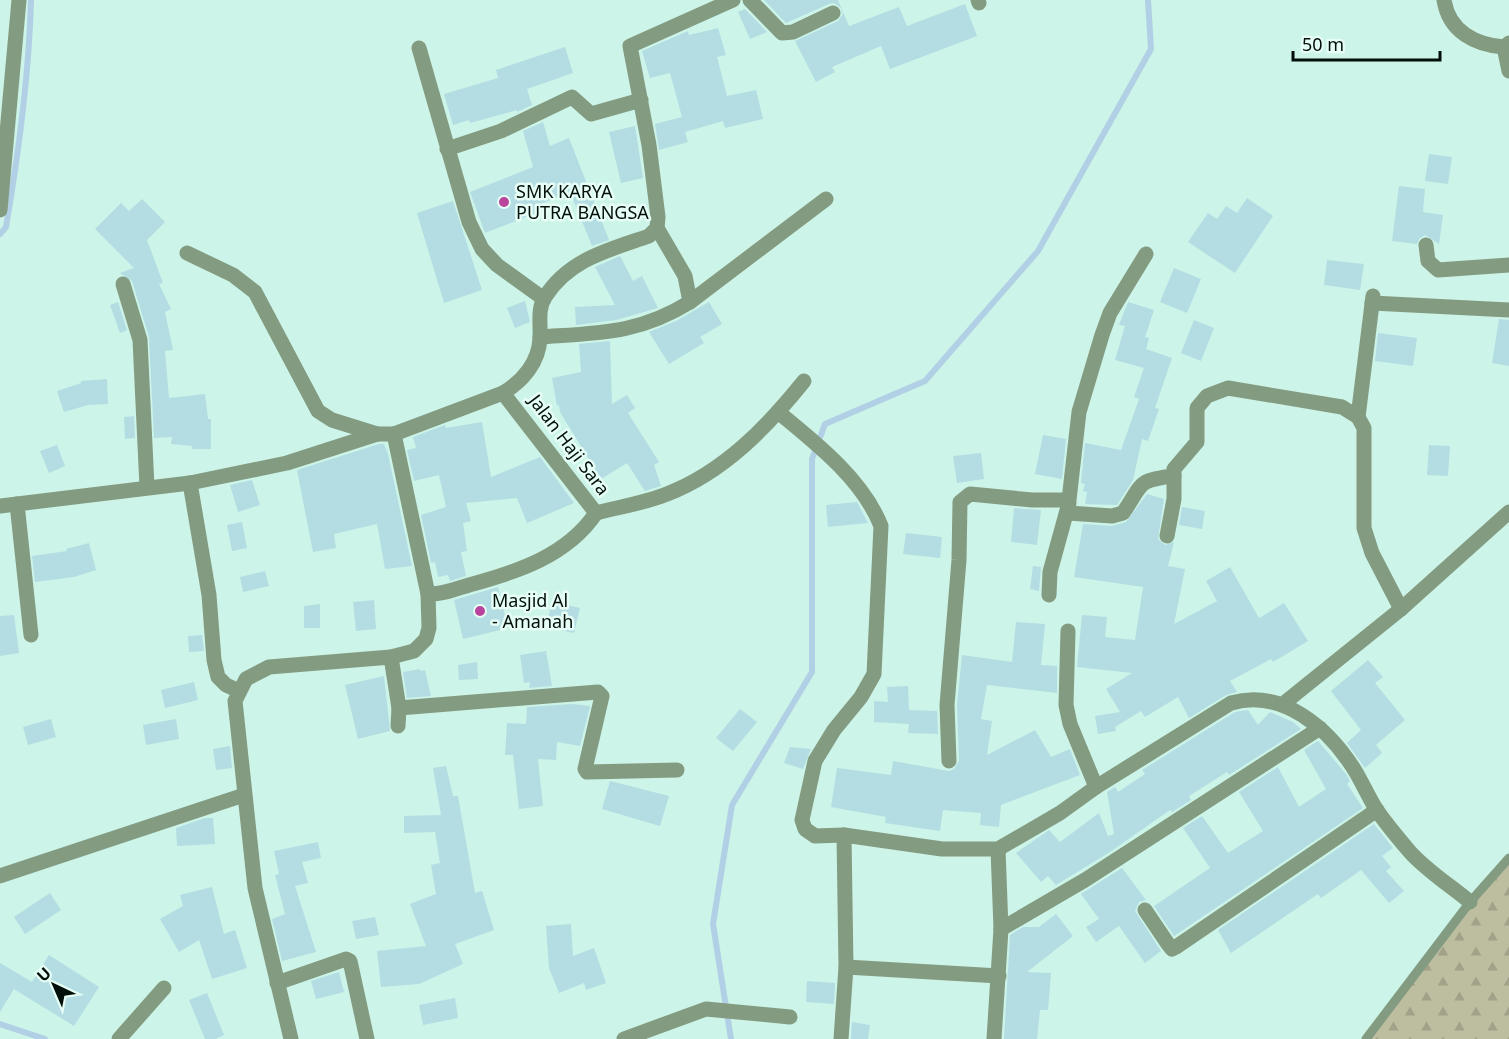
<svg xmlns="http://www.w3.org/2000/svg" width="1509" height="1039" font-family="'Noto Sans',sans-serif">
<defs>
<pattern id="forest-firs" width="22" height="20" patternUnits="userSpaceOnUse" patternTransform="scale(1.5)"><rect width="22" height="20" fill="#bdbe9f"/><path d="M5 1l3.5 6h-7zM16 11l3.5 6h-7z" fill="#a1a288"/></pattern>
</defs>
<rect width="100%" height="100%" fill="#ccf4e8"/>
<polygon fill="url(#forest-firs)" points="1509,858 1509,1039 1366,1039"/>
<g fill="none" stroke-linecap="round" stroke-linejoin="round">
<g stroke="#b2d0e5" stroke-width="6">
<path d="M 0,234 L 6,227 C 19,151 29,77 31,0"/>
<polyline points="0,1024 45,1039"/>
<polyline points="731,1039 713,924 732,805 812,672 812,459 825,424 925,381 1038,251 1151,49 1148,0"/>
</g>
</g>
<g fill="#b3dde3">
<polygon points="764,0 838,0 849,26 899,7 907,26 965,4 977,36 890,69 881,46 832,67 835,72 816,82 795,41 838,21 843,14 841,8 834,3 829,4 786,23"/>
<polygon points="745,9 767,32 750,39 738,12"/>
<polygon points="718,28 726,55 717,57 727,96 756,90 763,119 725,128 723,121 685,132 688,142 659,150 655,124 682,117 670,73 650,78 642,51 688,31 689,35"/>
<polygon points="565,47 573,73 527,89 532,105 517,112 517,110 470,123 469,120 453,125 444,94 498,78 496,70"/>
<polygon points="543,122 550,146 569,138 609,240 592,246 570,192 536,206 539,212 485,233 470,192 533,167 523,131"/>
<polygon points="635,126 643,178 621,183 609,132"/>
<polygon points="1429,154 1452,157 1448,184 1425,181"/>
<polygon points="1399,186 1425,189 1423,212 1443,215 1439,244 1425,235 1420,238 1417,244 1392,241"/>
<polygon points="1247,198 1273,216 1235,273 1188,242 1208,213 1217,219 1226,206 1237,213"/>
<polygon points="142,199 165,222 147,240 163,283 159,284 171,309 165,312 173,350 165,351 169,398 205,394 208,419 211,419 211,449 192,449 192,446 171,444 172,437 154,438 149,337 132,281 120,273 134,268 95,229 121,203 129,211"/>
<polygon points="453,201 482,290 444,303 417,213"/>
<polygon points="620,256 633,281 642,276 658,308 616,320 576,325 575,307 615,305 595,267"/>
<polygon points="1327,260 1364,264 1360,290 1324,285"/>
<polygon points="1174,268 1201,279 1187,313 1160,302"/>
<polygon points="525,301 530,322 515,328 507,308"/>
<polygon points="118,302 127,330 120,333 110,305"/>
<polygon points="709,302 722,324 700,337 704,343 669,364 649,332 676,321"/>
<polygon points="1128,302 1154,310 1145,337 1149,338 1146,349 1172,358 1155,408 1159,409 1148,441 1142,439 1133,480 1117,505 1085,504 1087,492 1083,491 1085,484 1081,483 1085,443 1121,450 1139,399 1134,397 1144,368 1115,360 1125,326 1119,325"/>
<polygon points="1499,319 1509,320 1509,366 1492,363"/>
<polygon points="1194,320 1214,328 1201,361 1181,353"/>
<polygon points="1378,333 1417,338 1413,366 1375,361"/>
<polygon points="610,341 612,404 627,395 635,408 628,413 659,462 654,465 661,486 645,491 627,463 601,479 560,412 559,405 557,406 552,378 581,372 579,344"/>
<polygon points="107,379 108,404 88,405 64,412 57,391 81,383 81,381"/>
<polygon points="134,416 135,438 125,439 124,417"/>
<polygon points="482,422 491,477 540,457 574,503 527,523 517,498 466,503 471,521 463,523 467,551 461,552 466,576 450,581 448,575 438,577 435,562 431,563 421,515 446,507 439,475 414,481 407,450 416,448 413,437 445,425 446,428"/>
<polygon points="1043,435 1066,439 1062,479 1035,474"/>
<polygon points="379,444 384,444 388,454 412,566 385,569 377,524 334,534 336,548 313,552 297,470"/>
<polygon points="57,445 65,466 49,473 40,451"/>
<polygon points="1429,445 1450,446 1448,476 1427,475"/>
<polygon points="981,453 984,479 957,483 953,456"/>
<polygon points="252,480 260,505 238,512 230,485"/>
<polygon points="1147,494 1164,499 1158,539 1165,545 1174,542 1168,566 1185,569 1174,624 1217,601 1206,581 1230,567 1259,618 1284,603 1308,641 1273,662 1271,659 1230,681 1237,692 1226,695 1189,718 1178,697 1145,717 1141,711 1115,727 1116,731 1098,734 1095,716 1120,712 1106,689 1132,673 1077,667 1082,615 1107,617 1105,637 1135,640 1143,587 1074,577 1083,524 1112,526 1126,522"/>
<polygon points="857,502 868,523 828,527 826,505"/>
<polygon points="1182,507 1205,511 1202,529 1179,525"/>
<polygon points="1014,508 1041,510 1037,545 1011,542"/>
<polygon points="242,522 247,548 232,551 227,525"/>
<polygon points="906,533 942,537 940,558 903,554"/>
<polygon points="89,543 96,570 74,577 35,582 32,556 67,551 66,549"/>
<polygon points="1033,566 1041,567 1039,591 1030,589"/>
<polygon points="265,571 269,586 243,592 240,577"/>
<polygon points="498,587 508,628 463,639 454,600"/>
<polygon points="374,600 376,629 356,631 353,602"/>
<polygon points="552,602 580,608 574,633 546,627"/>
<polygon points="320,604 320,628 304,628 304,606"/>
<polygon points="14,615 19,653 0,656 0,616"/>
<polygon points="1016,622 1045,624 1041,665 1057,666 1057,693 987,685 981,719 992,721 987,755 1035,730 1051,757 1070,749 1080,775 1001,805 999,827 980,825 981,813 943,810 940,831 885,823 886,817 831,807 837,768 891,775 893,761 949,771 954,769 959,761 957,705 962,655 1012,662"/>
<polygon points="202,635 204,651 189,652 188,636"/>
<polygon points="546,651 552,686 529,688 530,682 524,683 520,655"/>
<polygon points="1368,660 1383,677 1375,683 1405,720 1376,745 1382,753 1365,768 1347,743 1361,730 1331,691"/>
<polygon points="477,662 478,679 459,680 458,665"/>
<polygon points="420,669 420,671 425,670 431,696 407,698 403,672"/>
<polygon points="384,676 390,731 358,739 345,685"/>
<polygon points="194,682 198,700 165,708 161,690"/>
<polygon points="908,686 909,710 937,711 938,734 908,733 909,724 874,722 874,701 888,702 887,687"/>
<polygon points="572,704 590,706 580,746 557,742 556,760 538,759 543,806 519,809 513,755 505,755 507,723 526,724 527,707"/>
<polygon points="740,709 757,722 733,751 716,738"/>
<polygon points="1248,710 1258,725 1270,712 1293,722 1301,729 1229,775 1227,772 1189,796 1191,800 1172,812 1170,810 1110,852 1056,885 1048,876 1041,882 1016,853 1049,830 1060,842 1099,813 1108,836 1114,834 1107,792 1115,787 1118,792 1145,774 1142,770 1235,712"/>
<polygon points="51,719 56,737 28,745 23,727"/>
<polygon points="176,719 179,739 146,745 143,725"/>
<polygon points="1318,741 1346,774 1350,781 1347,784 1363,808 1174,936 1154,906 1210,868 1183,828 1202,816 1228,853 1263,831 1239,792 1278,767 1299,807 1326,789 1304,750"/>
<polygon points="230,746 232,768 216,770 213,749"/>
<polygon points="790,747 811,749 803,769 784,763"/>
<polygon points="446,766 453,796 458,796 475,893 482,891 494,930 455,944 463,964 419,984 381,987 377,951 426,946 410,904 436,894 431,865 440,863 435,832 404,833 404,816 441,815 433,768"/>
<polygon points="610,781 669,796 660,826 602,809"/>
<polygon points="205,818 213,818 215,844 177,846 176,828"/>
<polygon points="1374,824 1393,848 1382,856 1391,867 1386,871 1404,891 1389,903 1361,870 1321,898 1318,894 1231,953 1218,930"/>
<polygon points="318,842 321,858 302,862 308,883 295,886 316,952 282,961 272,919 285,914 275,875 279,874 274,851"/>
<polygon points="1122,868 1146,900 1139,902 1135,911 1161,951 1145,963 1119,926 1096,942 1086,927 1099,919 1081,894"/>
<polygon points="212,887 224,934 235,930 247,968 212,979 199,940 179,952 160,919 183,906 180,895"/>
<polygon points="50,893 61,910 25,934 14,917"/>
<polygon points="1056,914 1073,936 1027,972 1051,973 1048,1010 1040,1010 1037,1039 1004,1039 1010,935 1023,927 1039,927"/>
<polygon points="375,917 379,935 356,939 352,921"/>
<polygon points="571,924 573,956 594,948 606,983 586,990 584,983 559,993 549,968 546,926"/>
<polygon points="49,955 99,987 74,1026 14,989 0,1012 0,963 32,982"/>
<polygon points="339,972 344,992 316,999 311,981"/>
<polygon points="807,981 835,983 834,1004 806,1002"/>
<polygon points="207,993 224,1035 215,1039 205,1039 189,1000"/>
<polygon points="455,998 458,1018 423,1025 419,1005"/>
<polygon points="852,1022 870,1025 868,1039 851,1039"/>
</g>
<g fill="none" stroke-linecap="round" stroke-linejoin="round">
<polyline stroke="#839b80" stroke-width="9" points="1366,1039 1470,902 1509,858"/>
<g stroke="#839b80" stroke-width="15">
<polyline points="750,0 782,33 793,32 833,13"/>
<polyline points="978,0 979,3"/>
<path d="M 1444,0 C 1449,32 1476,45 1504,47"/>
<polyline points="1509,43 1504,47 1509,71"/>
<polyline points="419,48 469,222 482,249 497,265 544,299"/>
<polyline points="447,149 501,131 572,97 591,114 641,100"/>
<polyline points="0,210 19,0"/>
<polyline points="1426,245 1428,261 1438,270 1509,265"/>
<polyline points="187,253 233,275 255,292 318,411 332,420 377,434"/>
<polyline points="123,284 140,340 147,487"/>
<polyline points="690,302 826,199"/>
<polyline points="1372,303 1509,310"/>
<path d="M 540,337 C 598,333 639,334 690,302 L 685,276 L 657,228"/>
<path d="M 778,412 C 816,443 863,480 881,526 L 874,674 L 861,697 L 834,730 L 815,761 L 802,820 L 805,829 L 815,836 L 844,835 L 942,849 L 998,849 L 1060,813 L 1096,787 L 1231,703 C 1282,688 1328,728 1354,769 C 1362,782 1368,796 1376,809 C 1386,824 1399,839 1410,852 C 1427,871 1451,886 1470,902"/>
<polyline points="1358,417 1373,296"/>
<polyline points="190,483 209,595 214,660 218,677 226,685 239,691"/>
<polyline points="17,504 31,635"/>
<polyline points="0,506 190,483 287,463 377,434 394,434"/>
<path d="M 596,513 L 503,393 C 523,381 539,362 540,338 C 541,325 537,309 545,297 C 569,259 609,250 649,236 L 657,228 L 658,217 L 649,145 L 630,46 L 733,0"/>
<path d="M 596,513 C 619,507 645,503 667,494 C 724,472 767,427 804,381"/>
<path d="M 1068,513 L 1112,516 L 1123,513 C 1143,484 1136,480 1174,476"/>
<polyline points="1167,536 1174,499 1174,469 1197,442 1197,408 1207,396 1228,388 1342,407 1358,417 1364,428 1364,528 1372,553 1401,609"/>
<path d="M 428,594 C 441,595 456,589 469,585 C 517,572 567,556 596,513"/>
<polyline points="1049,595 1050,572 1069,503"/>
<polyline points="1068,631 1066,705 1070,724 1096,787"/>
<polyline points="391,657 399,708 398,726"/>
<polyline points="1283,704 1401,609 1509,512"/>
<polyline points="399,708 598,692 602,696 585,769 587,772 677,770"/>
<polyline points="949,761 947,705 959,560 960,502 970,494 1032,500 1069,500 1079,412 1102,335 1110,313 1146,254"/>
<polyline points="0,876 244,795"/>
<polyline points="1145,910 1168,944 1172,949 1176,947 1377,810"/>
<polyline points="1001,929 1085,880 1320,728"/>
<polyline points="846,967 999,976"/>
<polyline points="277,983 346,959 350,961 367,1039"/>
<polyline points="119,1039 164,988"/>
<polyline points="291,1039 255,888 235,701 246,679 269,667 391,657 414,651 426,639 429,628 428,594 394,434 503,393"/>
<polyline points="624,1039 706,1009 790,1017"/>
<polyline points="841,1039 846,967 844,835"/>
<polyline points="994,1039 1001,929 998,849"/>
</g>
</g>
<g fill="#b8449d" stroke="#e6fef6" stroke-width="2">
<circle cx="504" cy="202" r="6"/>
<circle cx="480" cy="611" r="6"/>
</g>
<g text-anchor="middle" stroke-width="5" stroke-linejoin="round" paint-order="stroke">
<g font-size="18" fill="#030f0b" stroke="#e6fef6" text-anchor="start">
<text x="516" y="198">SMK KARYA<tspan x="516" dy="21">PUTRA BANGSA</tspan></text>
<text x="492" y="607">Masjid Al<tspan x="492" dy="21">- Amanah</tspan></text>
</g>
<g font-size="18" fill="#030f0b" stroke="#e6fef6">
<text transform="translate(569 445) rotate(53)" y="6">Jalan Haji Sara</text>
</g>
</g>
<g transform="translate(54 985) rotate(316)" stroke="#e6fef6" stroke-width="4.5" paint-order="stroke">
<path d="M0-4.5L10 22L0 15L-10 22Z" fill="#030f0b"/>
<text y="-9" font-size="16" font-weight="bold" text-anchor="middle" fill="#030f0b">U</text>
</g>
<path d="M1293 51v9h147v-9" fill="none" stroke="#030f0b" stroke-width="3"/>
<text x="1302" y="51" font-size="18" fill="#030f0b" stroke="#e6fef6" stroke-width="4.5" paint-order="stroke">50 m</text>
</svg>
